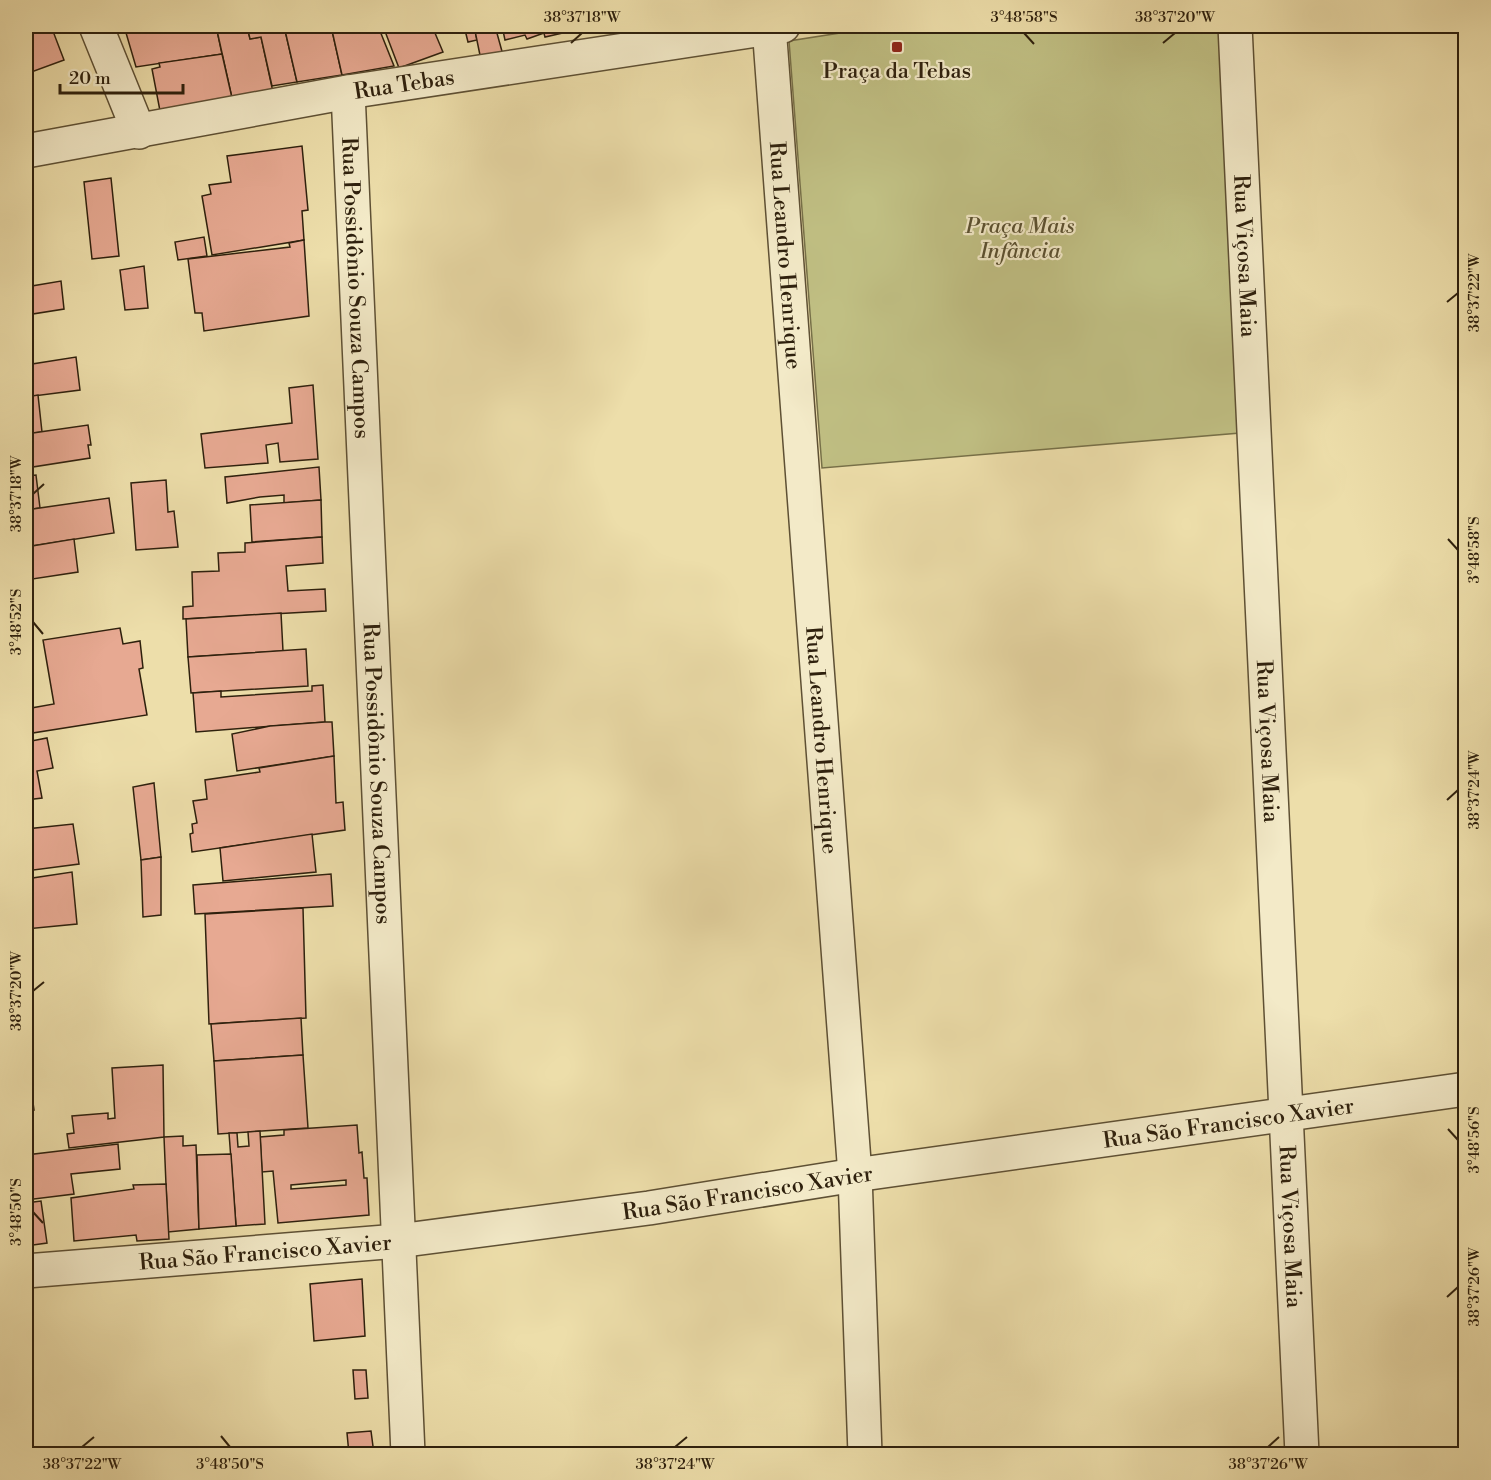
<svg xmlns="http://www.w3.org/2000/svg" width="1491" height="1480" font-family="'Libre Bodoni',serif">
<rect width="100%" height="100%" fill="#eddeaa"/>
<filter id="stains"><feTurbulence type="fractalNoise" baseFrequency=".00333" numOctaves="4"/><feColorMatrix values="0 0 0 0 .2 0 0 0 0 .09 0 0 0 0 .02 0 0 0 .5 -.17"/></filter>
<radialGradient id="worn" r=".72"><stop offset=".6" stop-color="#630" stop-opacity="0"/><stop offset="1" stop-color="#630" stop-opacity=".3"/></radialGradient>
<polygon fill="#c0bf83" stroke="#777048" stroke-width="1.5" points="885,26 1227,26 1240,433 822,468 789,41"/>
<g fill="#e7a992" stroke="#2e200d" stroke-width="1.5" fill-rule="evenodd">
<polygon points="26,26 51,26 64,60 26,74"/>
<polygon points="124,26 216,26 222,54 136,67"/>
<polygon points="216,26 247,26 250,39 261,37 273,92 232,98"/>
<polygon points="247,26 284,26 297,82 272,86 261,37 250,39"/>
<polygon points="284,26 331,26 342,75 297,82"/>
<polygon points="331,26 378,26 394,66 342,75"/>
<polygon points="383,26 432,26 443,52 399,68"/>
<polygon points="432,26 460,26 460,27 435,32"/>
<polygon points="464,26 474,26 477,40 468,42"/>
<polygon points="474,26 495,26 503,55 481,60"/>
<polygon points="502,26 542,26 544,33 527,39 525,35 505,40"/>
<polygon points="542,26 575,26 576,30 545,37"/>
<polygon points="222,54 232,98 160,111 152,69 160,67 159,63"/>
<polygon points="302,146 308,210 302,211 304,240 212,255 202,196 211,194 209,185 231,182 227,156"/>
<polygon points="111,178 119,256 92,259 84,182"/>
<polygon points="204,237 207,256 178,260 175,242"/>
<polygon points="304,240 309,316 204,331 202,313 195,313 188,259 290,247 289,243"/>
<polygon points="144,266 148,308 125,310 120,270"/>
<polygon points="61,281 64,309 26,315 26,287"/>
<polygon points="76,357 80,390 26,397 26,365"/>
<polygon points="313,385 318,459 280,462 278,443 266,445 268,463 205,468 201,434 292,423 289,388"/>
<polygon points="38,395 42,432 26,434 26,397"/>
<polygon points="88,425 91,445 88,445 90,458 26,468 26,434"/>
<polygon points="319,467 321,500 284,503 284,495 260,497 227,503 225,477"/>
<polygon points="36,475 40,508 26,510 26,476"/>
<polygon points="166,480 168,512 174,511 178,547 136,550 131,483"/>
<polygon points="109,498 114,533 26,547 26,510"/>
<polygon points="321,500 322,537 252,542 250,505"/>
<polygon points="322,537 323,563 286,566 288,591 325,589 326,611 183,619 183,607 193,606 192,572 219,571 218,553 245,552 245,543"/>
<polygon points="74,539 78,572 26,580 26,547"/>
<polygon points="281,613 283,651 188,657 186,619"/>
<polygon points="120,628 123,644 140,641 143,668 139,669 147,715 26,734 26,709 54,704 43,640"/>
<polygon points="306,649 308,686 191,693 188,657"/>
<polygon points="323,685 325,722 196,732 193,693 221,691 221,697 312,691 312,686"/>
<polygon points="325,722 332,722 334,756 237,771 232,734 270,726"/>
<polygon points="47,738 53,768 37,771 42,798 26,800 26,742"/>
<polygon points="334,756 336,803 343,802 345,830 192,852 190,834 193,833 192,824 197,823 193,801 207,799 205,780 260,772 259,768"/>
<polygon points="154,783 161,857 141,860 133,787"/>
<polygon points="73,824 79,864 26,871 26,829"/>
<polygon points="312,834 316,872 223,881 220,848"/>
<polygon points="161,857 161,915 143,917 141,860"/>
<polygon points="72,872 77,924 26,929 26,879"/>
<polygon points="331,874 333,906 195,914 193,885"/>
<polygon points="303,908 306,1018 209,1024 205,914"/>
<polygon points="301,1018 303,1055 214,1061 211,1024"/>
<polygon points="303,1055 308,1128 218,1134 214,1061"/>
<polygon points="163,1065 164,1137 69,1148 67,1134 74,1133 72,1116 108,1113 108,1119 115,1118 112,1068"/>
<polygon points="26,1082 33,1082 32,1095 26,1096"/>
<polygon points="32,1095 34,1110 27,1111 26,1096"/>
<path d="M 357,1125 L 359,1153 L 362,1152 L 364,1178 L 367,1178 L 369,1215 L 278,1223 L 273,1171 L 262,1172 L 260,1137 L 284,1135 L 284,1130 ZM 346,1180 L 346,1185 L 291,1189 L 291,1185 Z"/>
<polygon points="260,1131 265,1224 236,1226 229,1133 237,1133 238,1147 249,1146 248,1132"/>
<polygon points="183,1136 183,1146 196,1145 199,1229 168,1232 164,1137"/>
<polygon points="118,1144 120,1169 71,1174 74,1194 26,1200 26,1155"/>
<polygon points="231,1154 236,1226 199,1229 197,1155"/>
<polygon points="166,1184 169,1239 137,1241 136,1235 74,1241 71,1198 134,1189 133,1185"/>
<polygon points="41,1201 47,1243 26,1246 26,1203"/>
<polygon points="362,1279 365,1336 314,1341 310,1284"/>
<polygon points="353,1370 366,1370 368,1398 355,1399"/>
<polygon points="371,1431 374,1454 349,1454 347,1433"/>
</g>
<g fill="none" stroke-linecap="round" stroke-linejoin="round">
<defs>
<g id="minor">
<polyline points="96,26 139,132"/>
<path id="s1" d="M 769,26 L 855,1175 L 865,1454"/>
<path id="s2" d="M 1235,26 L 1302,1454"/>
<path id="s3" d="M 348,92 L 408,1454"/>
<path id="s4" d="M 26,151 L 348,92 L 783,26"/>
<path id="s5" d="M 26,1271 L 398,1241 L 649,1208 L 855,1175 L 1466,1089"/>
</g>
</defs>
<use href="#minor" stroke="#5e5034" stroke-width="36"/>
<use href="#minor" stroke="#f3eac8" stroke-width="33"/>
</g>
<path fill="none" stroke="#2e200d" stroke-width="2" d="M 1024,33 L 1034,44M 571,43 L 582,33M 1163,43 L 1175,33M 1447,302 L 1458,293M 33,494 L 44,484M 1448,539 L 1458,550M 33,622 L 43,634M 1447,800 L 1458,790M 33,991 L 44,982M 1448,1129 L 1458,1140M 33,1212 L 43,1223M 1447,1297 L 1458,1287M 221,1436 L 230,1447M 82,1447 L 94,1437M 675,1447 L 687,1437M 1268,1447 L 1279,1437"/>
<rect fill="#8f2418" stroke="#f3eac8" stroke-width="2" x="891" y="41" width="12" height="12" rx="3"/>
<g text-anchor="middle" stroke-width="4.5" stroke-linejoin="round" paint-order="stroke">
<g font-size="22" fill="#2e200d" stroke="#f3eac8">
<text x="897" y="78">Praça da Tebas</text>
</g>
<g font-size="22" fill="#2e200d" stroke="#f3eac8">
<text dy="8" stroke="none"><textPath href="#s4" startOffset="384">Rua Tebas</textPath></text>
<text dy="8" stroke="none"><textPath href="#s1" startOffset="230">Rua Leandro Henrique</textPath></text>
<text dy="8" stroke="none"><textPath href="#s2" startOffset="230">Rua Viçosa Maia</textPath></text>
<text dy="8" stroke="none"><textPath href="#s3" startOffset="196">Rua Possidônio Souza Campos</textPath></text>
<text dy="8" stroke="none"><textPath href="#s1" startOffset="716">Rua Leandro Henrique</textPath></text>
<text dy="8" stroke="none"><textPath href="#s2" startOffset="716">Rua Viçosa Maia</textPath></text>
<text dy="8" stroke="none"><textPath href="#s3" startOffset="682">Rua Possidônio Souza Campos</textPath></text>
<text dy="8" stroke="none"><textPath href="#s5" startOffset="1212">Rua São Francisco Xavier</textPath></text>
<text dy="8" stroke="none"><textPath href="#s5" startOffset="726">Rua São Francisco Xavier</textPath></text>
<text dy="8" stroke="none"><textPath href="#s2" startOffset="1202">Rua Viçosa Maia</textPath></text>
<text dy="8" stroke="none"><textPath href="#s5" startOffset="240">Rua São Francisco Xavier</textPath></text>
</g>
<g font-size="22" font-style="italic" fill="#5a5030" stroke="#f3eac8">
<text x="1020" y="233">Praça Mais<tspan x="1020" dy="25">Infância</tspan></text>
</g>
</g>
<rect width="1491" height="1480" fill="none" stroke="#eddeaa" stroke-width="66"/>
<path d="M60 84v9h123v-9" fill="none" stroke="#2e200d" stroke-width="3"/>
<text x="69" y="84" font-size="18" fill="#2e200d" stroke="#f3eac8" stroke-width="4.5" paint-order="stroke">20 m</text>
<rect x="33" y="33" width="1425" height="1414" fill="none" stroke="#2e200d" stroke-width="2"/>
<g font-size="15" text-anchor="middle" fill="#2e200d">
<text x="582" y="22">38°37'18"W</text>
<text x="1024" y="22">3°48'58"S</text>
<text x="1175" y="22">38°37'20"W</text>
<text transform="translate(1474 293) rotate(-90)" y="5">38°37'22"W</text>
<text transform="translate(16 494) rotate(-90)" y="5">38°37'18"W</text>
<text transform="translate(1474 550) rotate(-90)" y="5">3°48'58"S</text>
<text transform="translate(16 622) rotate(-90)" y="5">3°48'52"S</text>
<text transform="translate(1474 790) rotate(-90)" y="5">38°37'24"W</text>
<text transform="translate(16 991) rotate(-90)" y="5">38°37'20"W</text>
<text transform="translate(1474 1140) rotate(-90)" y="5">3°48'56"S</text>
<text transform="translate(16 1212) rotate(-90)" y="5">3°48'50"S</text>
<text transform="translate(1474 1287) rotate(-90)" y="5">38°37'26"W</text>
<text x="82" y="1469">38°37'22"W</text>
<text x="230" y="1469">3°48'50"S</text>
<text x="675" y="1469">38°37'24"W</text>
<text x="1268" y="1469">38°37'26"W</text>
</g>
<rect width="100%" height="100%" filter="url(#stains)"/>
<rect width="100%" height="100%" fill="url(#worn)"/>
</svg>
